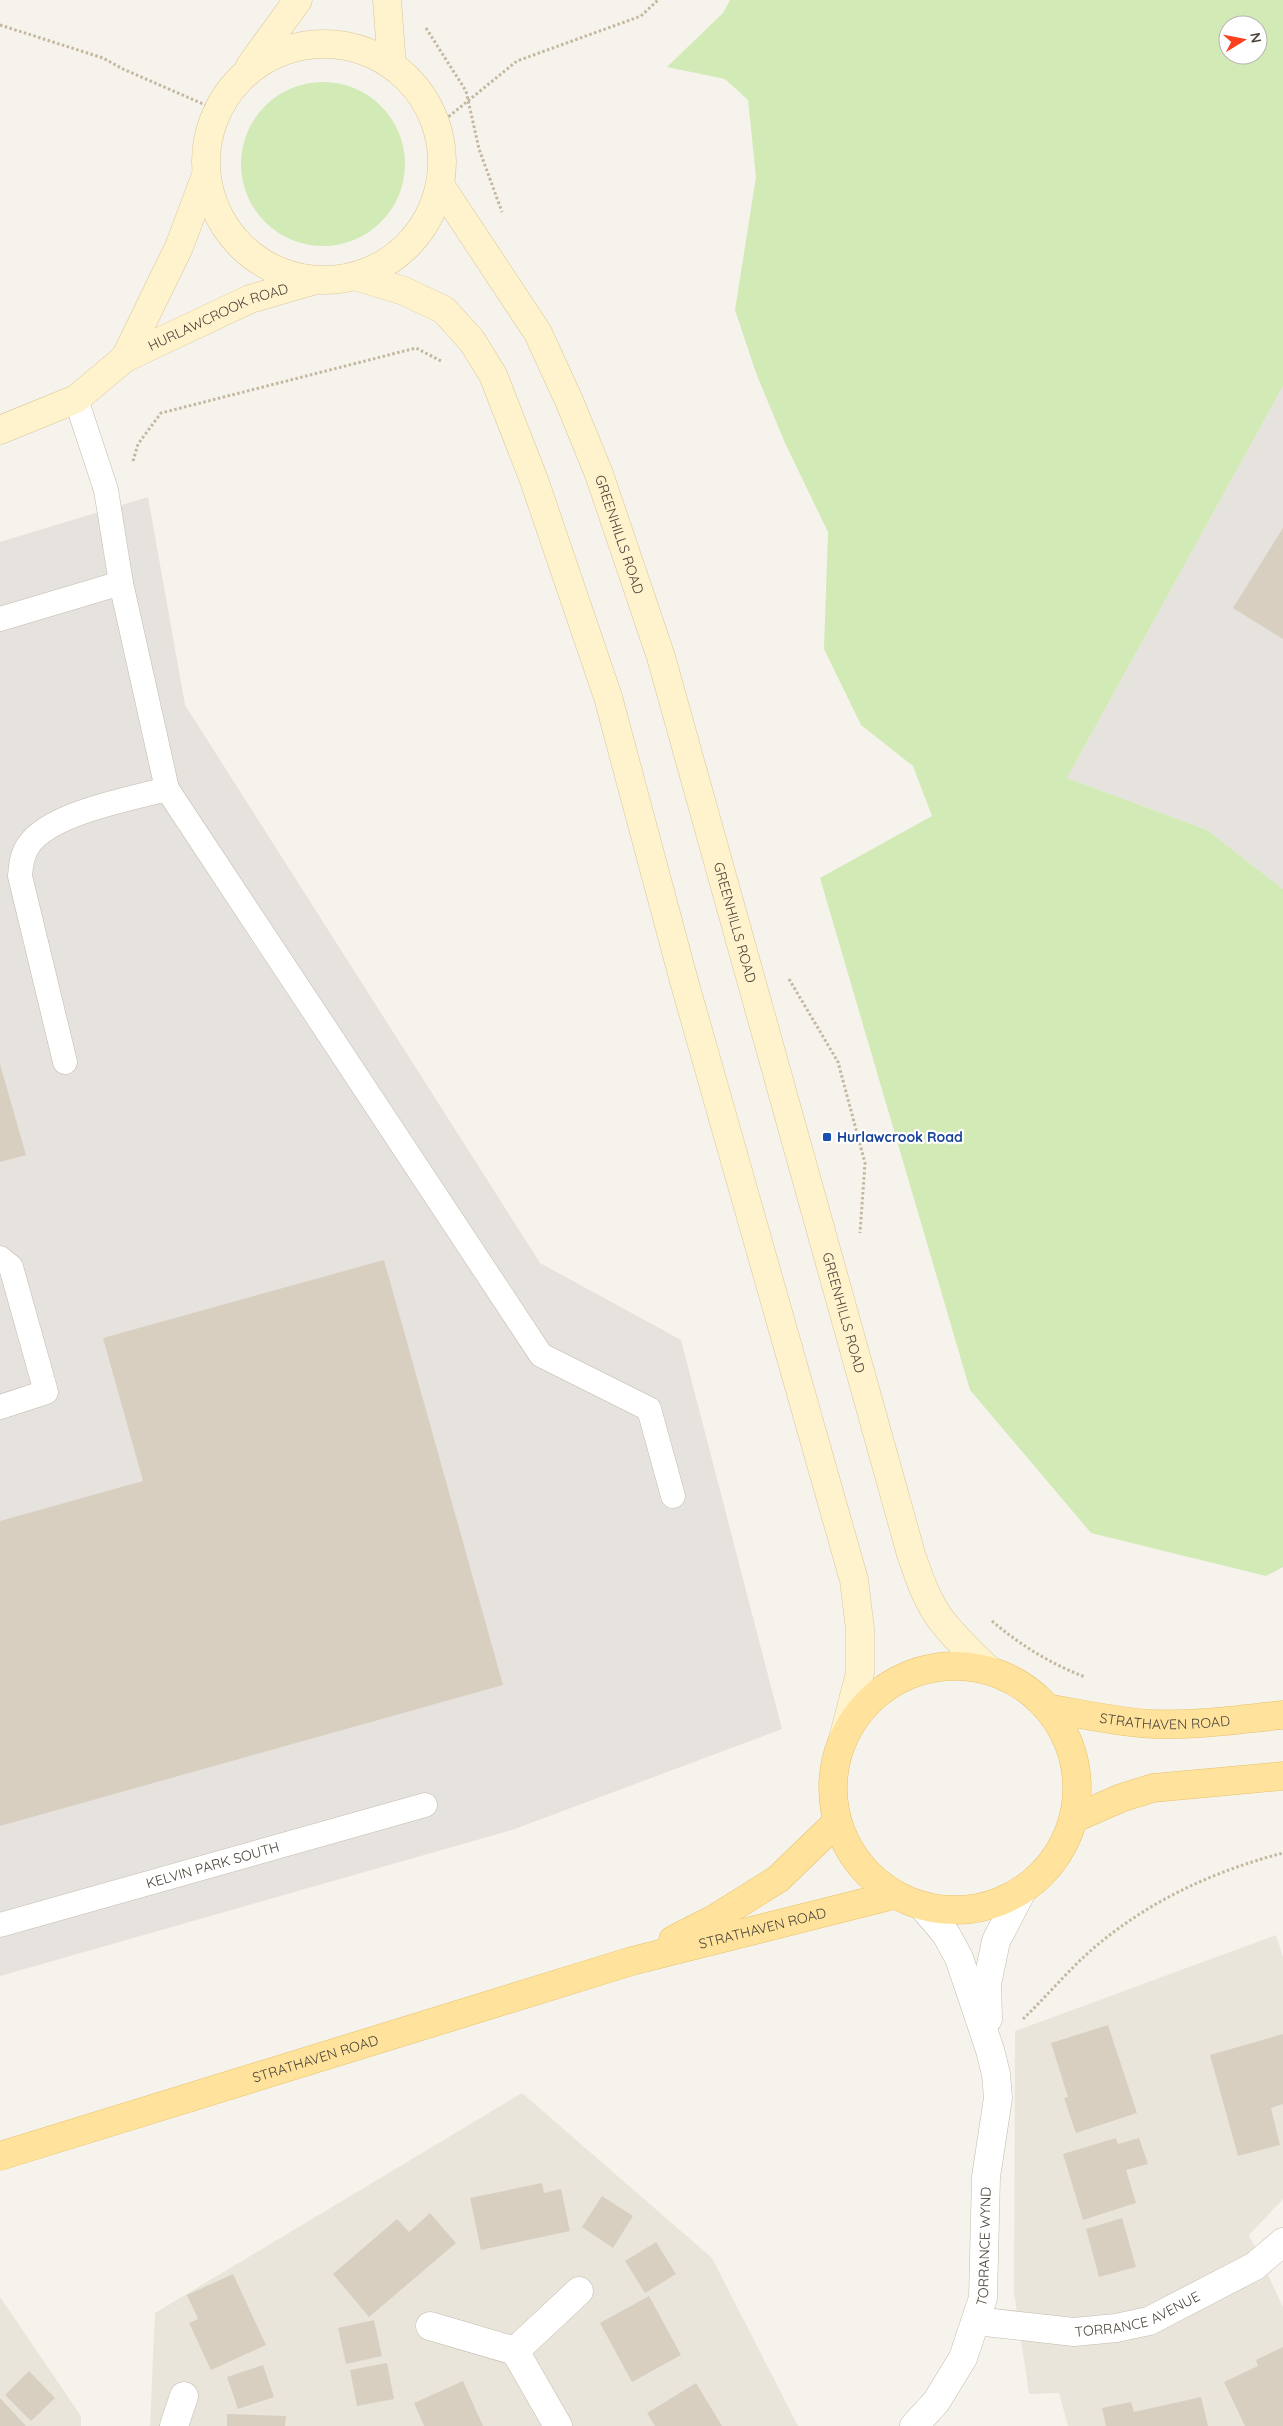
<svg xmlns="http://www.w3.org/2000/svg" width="1283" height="2426" font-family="Quicksand,sans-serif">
<rect width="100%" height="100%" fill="#f6f3ec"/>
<g fill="#eae5da">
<polygon points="1276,1935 1283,1957 1283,2199 1249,2235 1283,2307 1283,2426 1068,2426 1059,2393 1029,2394 1014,2292 1015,2031"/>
<polygon points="522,2093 712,2258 798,2426 150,2426 155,2313"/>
<polygon points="0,2297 81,2416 81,2426 0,2426"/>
</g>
<g fill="#e6e2dd">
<polygon points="1283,386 1283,889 1207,830 1067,778"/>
<polygon points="148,497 185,705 540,1263 681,1340 782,1729 512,1830 0,1976 0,542"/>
</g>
<g fill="#d2eab5" fill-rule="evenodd">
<path d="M 730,0 L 1283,0 L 1283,386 L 1067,778 L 1207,830 L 1283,889 L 1283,1567 L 1266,1576 L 1091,1533 L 970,1390 L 820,878 L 932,816 L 913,766 L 861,725 L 824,649 L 828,532 L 785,443 L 756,373 L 735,310 L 756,177 L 748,100 L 725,79 L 667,67 L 723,13 ZM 1228,25 L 1258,25 L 1258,55 L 1228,55 Z"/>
<circle cx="323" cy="164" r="82"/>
</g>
<g fill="#d8cfc1">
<polygon points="1283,528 1283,639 1233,608"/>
<polygon points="0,1064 26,1155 0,1162"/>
<polygon points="384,1260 503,1685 0,1826 0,1521 143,1481 103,1338"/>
<polygon points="1108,2025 1137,2113 1076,2133 1064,2098 1068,2097 1051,2043"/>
<polygon points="1283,2034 1283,2104 1271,2108 1280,2145 1238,2156 1210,2055"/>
<polygon points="1116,2138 1118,2144 1139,2138 1148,2164 1126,2170 1136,2203 1083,2220 1063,2154"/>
<polygon points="542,2183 544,2193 561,2189 570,2231 481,2250 470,2198"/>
<polygon points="602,2196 633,2216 613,2248 582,2227"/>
<polygon points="430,2213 456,2243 369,2317 333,2274 397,2219 409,2232"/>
<polygon points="1122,2218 1136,2267 1099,2277 1086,2229"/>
<polygon points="656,2242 676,2274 645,2293 625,2261"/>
<polygon points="233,2274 266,2345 211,2370 189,2323 198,2319 187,2295"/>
<polygon points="649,2296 681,2355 632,2382 600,2323"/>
<polygon points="374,2320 382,2356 346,2364 338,2328"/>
<polygon points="1283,2347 1283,2426 1245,2426 1224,2382 1258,2366 1256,2360"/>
<polygon points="387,2363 394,2399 357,2406 350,2370"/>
<polygon points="263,2365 274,2397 238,2409 227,2377"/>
<polygon points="29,2371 55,2398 31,2421 5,2395"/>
<polygon points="463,2381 483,2426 424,2426 414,2403"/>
<polygon points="696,2383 722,2426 655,2426 647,2413"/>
<polygon points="1201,2397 1208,2426 1106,2426 1102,2408 1131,2402 1134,2412"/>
<polygon points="0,2398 26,2426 0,2426"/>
<polygon points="227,2414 286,2416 285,2426 227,2426"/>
</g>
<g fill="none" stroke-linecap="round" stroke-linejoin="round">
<defs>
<g id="lane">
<polyline points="76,399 106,490 121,583 167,789 541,1355 649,1409 673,1496"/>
<polyline points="0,619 121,583"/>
<path d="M 65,1062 L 20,876 C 21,865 22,855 28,846 C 49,813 130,799 167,789"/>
<polyline points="0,1258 11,1267 46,1392 0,1407"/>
<path id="s1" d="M 0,1925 L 425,1805"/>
</g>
<g id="street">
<polyline points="988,2019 987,1984 996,1941 1022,1891"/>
<path id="s2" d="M 976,2321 L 1074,2332 L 1116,2328 L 1149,2321 L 1255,2266 L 1283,2242"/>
<polyline points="430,2326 515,2351 579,2291"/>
<polyline points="515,2351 558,2426"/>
<polyline points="174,2426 184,2396"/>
<path id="s3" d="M 914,2426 L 936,2402 L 963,2358 L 983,2298 L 986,2177 L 998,2098 L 996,2074 L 990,2050 L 959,1958 L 946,1934 L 923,1907"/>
</g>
<g id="secondary">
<polyline points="387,0 392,65"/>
<circle cx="324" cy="162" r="118"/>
<polyline points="250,66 298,0"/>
<path id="s4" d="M 440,185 L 538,333 L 570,403 L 599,474 L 661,657 L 911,1554 C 919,1577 927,1602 942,1621 C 956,1639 973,1655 990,1671"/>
<polyline points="358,277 404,291 444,310 472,341 493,375 534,480 608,697 684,981 854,1580 860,1629 860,1673 843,1739"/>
<polyline points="125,358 179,247 206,175"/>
<path id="s5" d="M 0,430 L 76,399 L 125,358 L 250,299 L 312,281"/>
</g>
<g id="primary">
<circle cx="955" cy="1788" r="122"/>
<path id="s6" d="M 1047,1708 C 1082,1714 1117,1722 1153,1724 C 1196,1726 1240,1719 1283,1715"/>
<polyline points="1073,1819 1121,1798 1153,1788 1283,1776"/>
<polyline points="673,1940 714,1919 778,1879 837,1822"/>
<path id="s7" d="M 0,2156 L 632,1961 L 894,1895"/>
</g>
</defs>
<use href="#lane" stroke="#c2bbae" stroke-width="25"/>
<use href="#street" stroke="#c2bbae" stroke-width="29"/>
<use href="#secondary" stroke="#d6c79b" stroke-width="29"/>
<use href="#primary" stroke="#e6c16a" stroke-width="29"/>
<g stroke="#c4b79f" stroke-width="3" stroke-dasharray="2.5 2.5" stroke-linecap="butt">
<polyline points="0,25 103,58 123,69 217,110"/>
<polyline points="426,28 466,91 479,149 502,212"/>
<polyline points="437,126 517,61 641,16 658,0"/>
<polyline points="133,461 138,444 161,413 416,348 441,361"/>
<polyline points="789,979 838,1062 865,1163 860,1233"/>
<path d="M 992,1621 C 1020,1645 1051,1664 1085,1677"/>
<path d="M 1023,2019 C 1048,1995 1070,1968 1096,1946 C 1151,1900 1214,1871 1283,1853"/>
</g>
<use href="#lane" stroke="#fff" stroke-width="24"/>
<use href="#street" stroke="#fff" stroke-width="28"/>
<use href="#secondary" stroke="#fff3cd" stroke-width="28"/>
<use href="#primary" stroke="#ffe39c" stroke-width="28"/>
</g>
<rect fill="#1a4fb4" stroke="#fff" stroke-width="2" x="822" y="1132" width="10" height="10" rx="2.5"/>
<g text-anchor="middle" stroke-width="4.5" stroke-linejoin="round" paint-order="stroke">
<g font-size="14" fill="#4b4439" stroke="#fff">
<text dy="5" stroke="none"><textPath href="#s5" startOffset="248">HURLAWCROOK ROAD</textPath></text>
<text dy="5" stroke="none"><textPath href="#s4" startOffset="395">GREENHILLS ROAD</textPath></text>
<text dy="5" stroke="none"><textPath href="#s4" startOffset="800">GREENHILLS ROAD</textPath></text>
<text dy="5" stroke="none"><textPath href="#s4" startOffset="1205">GREENHILLS ROAD</textPath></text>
<text dy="5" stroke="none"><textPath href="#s6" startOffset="119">STRATHAVEN ROAD</textPath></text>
<text dy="5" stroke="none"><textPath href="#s1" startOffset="221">KELVIN PARK SOUTH</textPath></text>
<text dy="5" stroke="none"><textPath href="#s7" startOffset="796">STRATHAVEN ROAD</textPath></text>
<text dy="5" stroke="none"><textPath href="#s7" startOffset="330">STRATHAVEN ROAD</textPath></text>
<text dy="5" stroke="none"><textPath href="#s3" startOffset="199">TORRANCE WYND</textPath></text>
<text dy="5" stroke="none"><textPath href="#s2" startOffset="165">TORRANCE AVENUE</textPath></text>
</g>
<g font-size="14" font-weight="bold" fill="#164399" stroke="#fff" text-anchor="start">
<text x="837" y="1142">Hurlawcrook Road</text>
</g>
</g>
<g transform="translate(1243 40) rotate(80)"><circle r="24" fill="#ffffff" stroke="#b7b4b0"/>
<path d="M0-4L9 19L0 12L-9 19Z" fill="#fc3f1d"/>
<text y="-8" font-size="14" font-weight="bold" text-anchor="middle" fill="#4b4439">N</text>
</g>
</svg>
